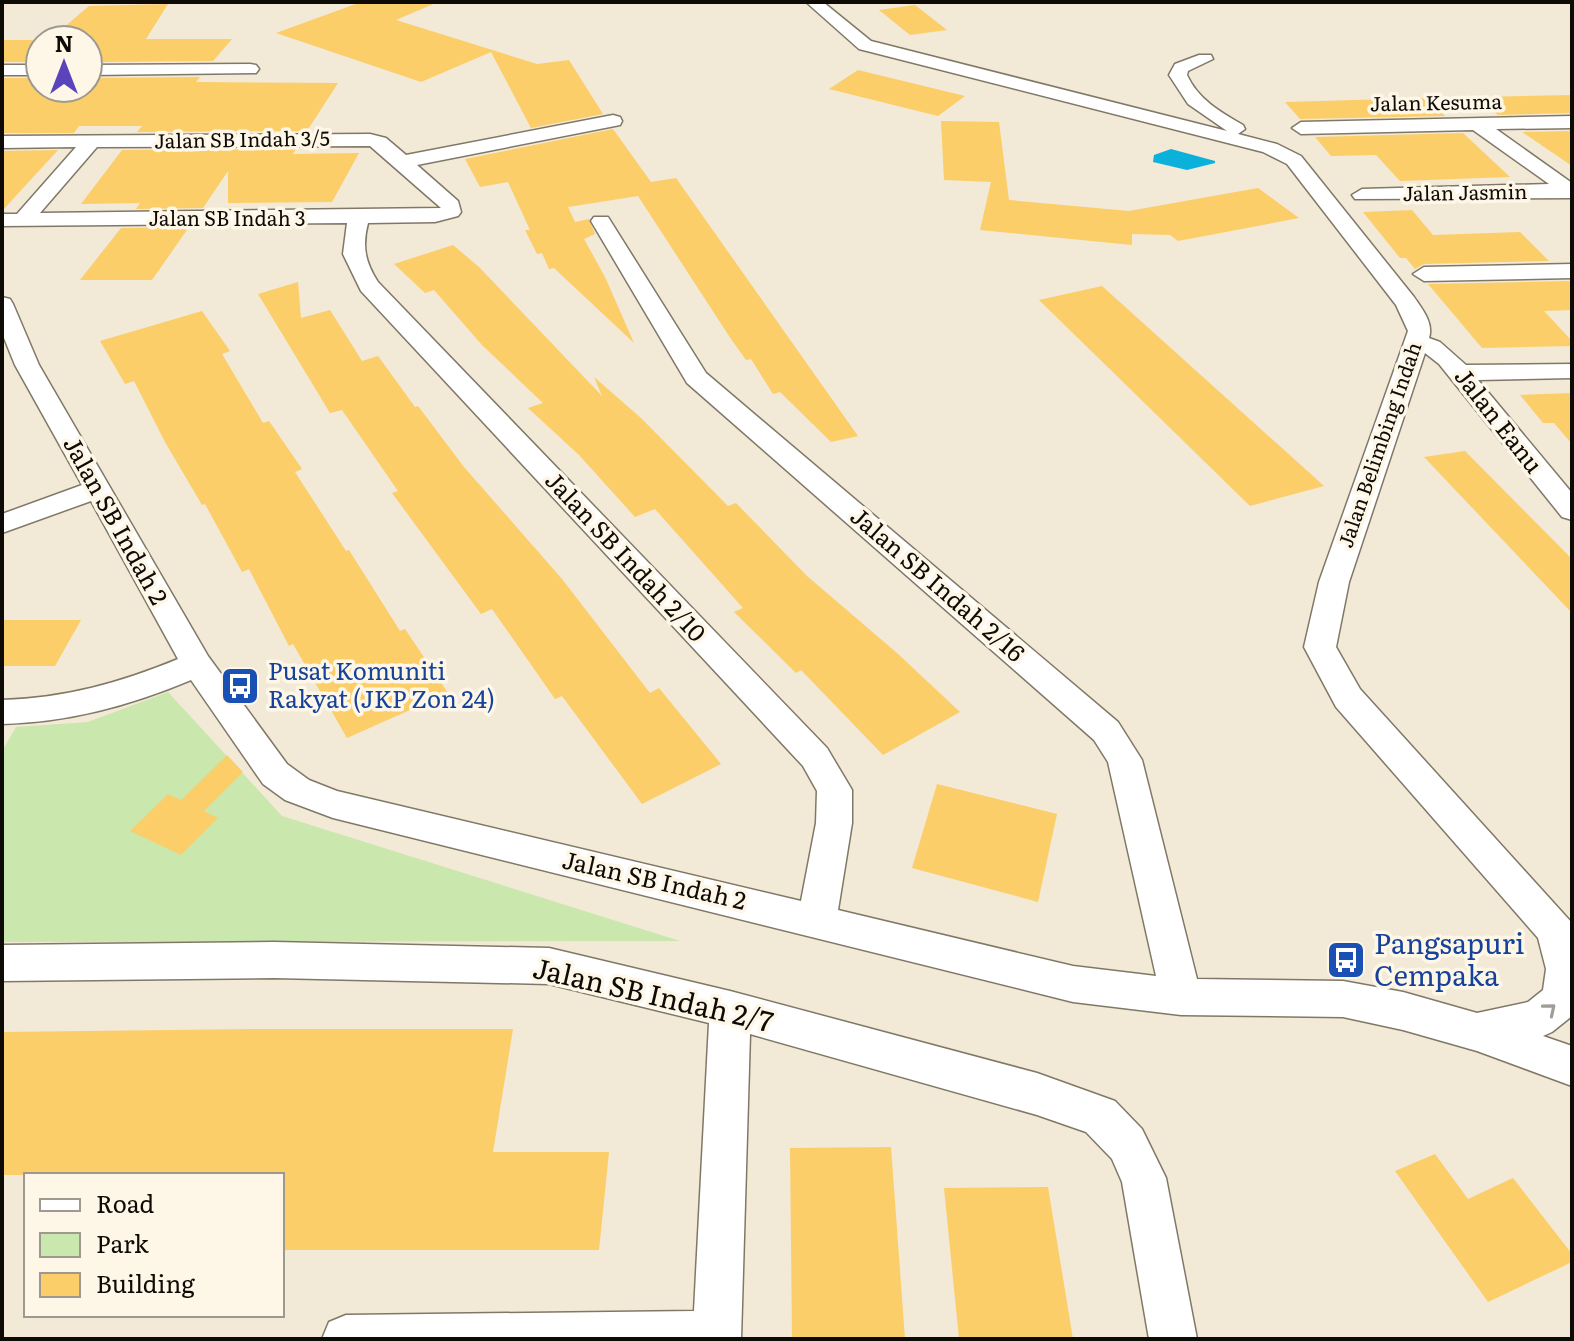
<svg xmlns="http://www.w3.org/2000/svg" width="1574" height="1341" font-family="Literata,serif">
<rect width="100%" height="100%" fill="#f2e9d6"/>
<polygon fill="#cae8ad" points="168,692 282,816 680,941 2,942 2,751 16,727 88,722"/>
<polygon fill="#0bb1da" points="1171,149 1215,161 1215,163 1187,170 1153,162 1154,155"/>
<g fill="#fbce69">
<polygon points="361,2 438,2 396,20 537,64 569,60 603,114 531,128 491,52 421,82 276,33"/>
<polygon points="168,4 146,39 232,39 213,61 88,62 88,40 40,40 40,62 2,62 2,40 49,40 89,6"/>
<polygon points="915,5 947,30 910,35 879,10"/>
<polygon points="858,70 965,96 938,116 829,89"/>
<polygon points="200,77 196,82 338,83 307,131 137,132 142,126 79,126 74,133 2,133 2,78 40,78 40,88 88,88 88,78"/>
<polygon points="1572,95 1572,113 1498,115 1472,97"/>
<polygon points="1426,98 1445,116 1300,119 1285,102"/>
<polygon points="941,121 999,122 1009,200 1129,211 1258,188 1299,218 1178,241 1170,235 1132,234 1132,245 980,230 991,182 944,180"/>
<polygon points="613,129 651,182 676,178 858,436 831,442 780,392 773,394 751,359 746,360 731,339 638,196 568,207 575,222 589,219 595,234 584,239 605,277 634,343 554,268 549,269 542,253 537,254 525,230 530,230 508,182 480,187 465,159"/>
<polygon points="1572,131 1572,166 1522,132"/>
<polygon points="1463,133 1510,177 1400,181 1376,155 1331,156 1315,137"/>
<polygon points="296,149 293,154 359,153 332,202 228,203 228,171 203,208 136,209 140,203 81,204 122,150"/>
<polygon points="58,150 2,211 2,151"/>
<polygon points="1412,210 1433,235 1520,232 1549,261 1424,264 1415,269 1406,258 1400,258 1363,212"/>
<polygon points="189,227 152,280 80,280 121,228"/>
<polygon points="453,245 479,267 602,396 594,377 641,418 728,506 736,503 807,576 897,653 960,712 883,755 801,670 796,673 734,612 743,608 655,509 635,517 579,455 528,408 543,403 482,345 434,290 425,293 394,264"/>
<polygon points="1569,281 1572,284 1572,310 1544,311 1572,341 1572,346 1482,348 1428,284"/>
<polygon points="298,282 301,318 330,310 362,361 378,356 415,407 418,406 464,467 562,579 650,693 659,688 721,764 642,804 562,696 555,699 492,609 481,614 392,493 398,491 342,410 330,413 258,294"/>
<polygon points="1102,286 1324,486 1250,506 1039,300"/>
<polygon points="202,311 230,351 222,354 263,423 269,421 302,469 295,472 346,551 349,550 400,631 405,629 448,693 347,738 293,644 289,646 249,569 242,572 205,504 202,505 165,442 134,381 125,384 100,341"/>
<polygon points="1572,393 1572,444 1554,423 1543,423 1520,395"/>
<polygon points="1465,451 1572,559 1572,613 1424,457"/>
<polygon points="2,620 81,620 55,666 2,666"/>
<polygon points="227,755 243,772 204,811 218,818 181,855 130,831 168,794 181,800"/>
<polygon points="937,784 1057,814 1038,902 912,868"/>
<polygon points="262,1029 513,1029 493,1152 609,1152 599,1250 282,1250 282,1175 2,1175 2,1032"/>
<polygon points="891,1147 905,1339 792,1339 790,1148"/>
<polygon points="1435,1154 1468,1199 1513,1178 1572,1254 1572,1262 1488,1302 1395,1171"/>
<polygon points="1048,1187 1073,1339 959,1339 944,1188"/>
</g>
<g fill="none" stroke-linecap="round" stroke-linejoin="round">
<defs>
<g id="minor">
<path d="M 806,2 L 823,2 L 871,41 L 1227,131 L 1188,104 L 1169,75 L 1175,64 L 1199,55 L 1211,55 L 1213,59 L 1188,71 L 1187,75 C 1198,99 1220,112 1243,125 L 1245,129 L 1238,134 L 1277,144 L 1301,156 L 1414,297 C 1422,309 1434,323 1429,338 L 1440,342 L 1466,365 L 1572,364 L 1572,378 L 1478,380 L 1572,493 L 1572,520 L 1562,517 L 1439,364 L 1425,353 L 1349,582 L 1336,647 L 1360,689 L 1572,923 L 1572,1016 L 1552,1032 L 1543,1036 L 1572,1046 L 1572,1086 L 1477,1051 L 1403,1030 L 1343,1017 L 1181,1015 L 1073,1002 L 333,818 L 285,800 L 263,784 L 191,680 C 129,706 69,722 2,724 L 2,700 C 65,698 120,683 178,659 L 91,501 L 2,533 L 2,514 L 82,485 L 15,365 L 2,333 L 2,297 L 10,299 L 13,304 L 39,365 L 208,656 L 287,764 L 309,780 L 337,791 L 801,901 L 816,823 L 817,791 L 803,766 L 361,291 L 343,254 L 347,223 L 2,226 L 2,214 L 17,214 L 76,147 L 2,148 L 2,136 L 370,134 L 386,138 L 406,155 L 613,115 L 620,117 L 622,121 L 620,125 L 417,165 L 458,201 L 461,212 L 458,216 L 435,222 L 368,223 C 362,246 365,262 378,282 L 827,748 L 852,790 L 852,823 L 838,910 L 1073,966 L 1156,976 L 1108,762 L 1094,740 L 687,383 L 591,221 L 594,217 L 608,217 L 706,373 L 1118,722 L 1142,760 L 1197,979 L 1343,981 L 1403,992 L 1477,1013 L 1528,1002 L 1543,990 L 1546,969 L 1538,938 L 1336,707 L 1304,647 L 1319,582 L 1408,331 L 1396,305 L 1287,164 L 1263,152 L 859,49 ZM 370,146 L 441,208 L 40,213 L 97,147 Z"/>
<polygon points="250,64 256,65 259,69 256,73 88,75 88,65"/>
<rect x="2" y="65" width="38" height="10"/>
<polygon points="1572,116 1572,128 1496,129 1572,183 1572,198 1355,199 1352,195 1362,189 1549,184 1473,130 1301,134 1292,128 1301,122"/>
<polygon points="1572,264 1572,278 1424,281 1413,274 1424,267"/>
<polygon points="274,942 549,948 730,991 1037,1073 1115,1101 1142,1129 1166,1178 1197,1339 1149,1339 1122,1182 1112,1159 1086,1132 1037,1115 750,1034 741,1339 322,1339 329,1322 346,1315 694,1311 709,1023 549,984 274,978 2,981 2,945"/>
</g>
</defs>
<use href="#minor" stroke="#807867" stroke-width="3"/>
<use href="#minor" fill="#fff" fill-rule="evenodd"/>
</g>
<defs><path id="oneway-chevron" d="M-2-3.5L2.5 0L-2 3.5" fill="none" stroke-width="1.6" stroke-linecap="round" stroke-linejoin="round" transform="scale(2)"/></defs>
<use stroke="#9f9d9b" href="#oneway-chevron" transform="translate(1550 1009) rotate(-40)"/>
<defs>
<symbol id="bus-square" viewBox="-11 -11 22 22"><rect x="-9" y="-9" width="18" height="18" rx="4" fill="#1a4fb4" stroke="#fef7e8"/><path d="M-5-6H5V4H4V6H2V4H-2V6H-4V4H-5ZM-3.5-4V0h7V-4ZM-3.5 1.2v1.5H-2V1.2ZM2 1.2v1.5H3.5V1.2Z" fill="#fff"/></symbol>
</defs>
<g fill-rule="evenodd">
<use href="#bus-square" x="218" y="664" width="44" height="44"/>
<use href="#bus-square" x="1324" y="938" width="44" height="44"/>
</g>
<g text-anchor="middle" stroke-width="7" stroke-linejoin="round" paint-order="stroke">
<g font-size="20" fill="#0e0b06" stroke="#fef7e8">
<text transform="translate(1436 103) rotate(-1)" y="7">Jalan Kesuma</text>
<text transform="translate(242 140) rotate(-1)" y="7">Jalan SB Indah 3/5</text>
<text transform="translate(1465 193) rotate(-1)" y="7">Jalan Jasmin</text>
<text x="227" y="226">Jalan SB Indah 3</text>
<text transform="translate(1380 445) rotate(-71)" y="7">Jalan Belimbing Indah</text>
</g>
<g font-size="24" fill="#0e0b06" stroke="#fef7e8">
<text transform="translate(1498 421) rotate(52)" y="8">Jalan Eanu</text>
<text transform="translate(115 521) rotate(61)" y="8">Jalan SB Indah 2</text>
<text transform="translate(625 557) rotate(47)" y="8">Jalan SB Indah 2/10</text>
<text transform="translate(937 585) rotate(41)" y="8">Jalan SB Indah 2/16</text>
<text transform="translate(654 881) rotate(13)" y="8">Jalan SB Indah 2</text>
</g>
<g font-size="24" fill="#164399" stroke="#fef7e8" text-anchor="start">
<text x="268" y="680">Pusat Komuniti<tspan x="268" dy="28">Rakyat (JKP Zon 24)</tspan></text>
</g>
<g font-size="28" fill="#164399" stroke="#fef7e8" text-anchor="start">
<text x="1374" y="954">Pangsapuri<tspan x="1374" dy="32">Cempaka</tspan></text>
</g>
<g font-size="28" fill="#0e0b06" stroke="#fef7e8">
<text transform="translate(653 995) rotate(13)" y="10">Jalan SB Indah 2/7</text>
</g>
</g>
<rect width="1574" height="1341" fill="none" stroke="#0e0b06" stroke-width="8"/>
<rect x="24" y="1173" width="260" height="144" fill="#fef7e8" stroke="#9e998e" stroke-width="2"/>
<rect x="40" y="1199" width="40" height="12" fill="#ffffff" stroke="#9e998e" stroke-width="2"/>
<text x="96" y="1213" font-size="24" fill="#0e0b06">Road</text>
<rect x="40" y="1233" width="40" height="24" fill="#cae8ad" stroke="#9e998e" stroke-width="2"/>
<text x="96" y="1253" font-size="24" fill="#0e0b06">Park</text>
<rect x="40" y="1273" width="40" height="24" fill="#fbce69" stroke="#9e998e" stroke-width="2"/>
<text x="96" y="1293" font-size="24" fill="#0e0b06">Building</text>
<g transform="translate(64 64)"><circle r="38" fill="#fef7e8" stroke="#9e998e" stroke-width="2"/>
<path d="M0-6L14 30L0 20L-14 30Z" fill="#5a43bb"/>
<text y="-12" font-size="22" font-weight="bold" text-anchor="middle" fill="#0e0b06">N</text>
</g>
</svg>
